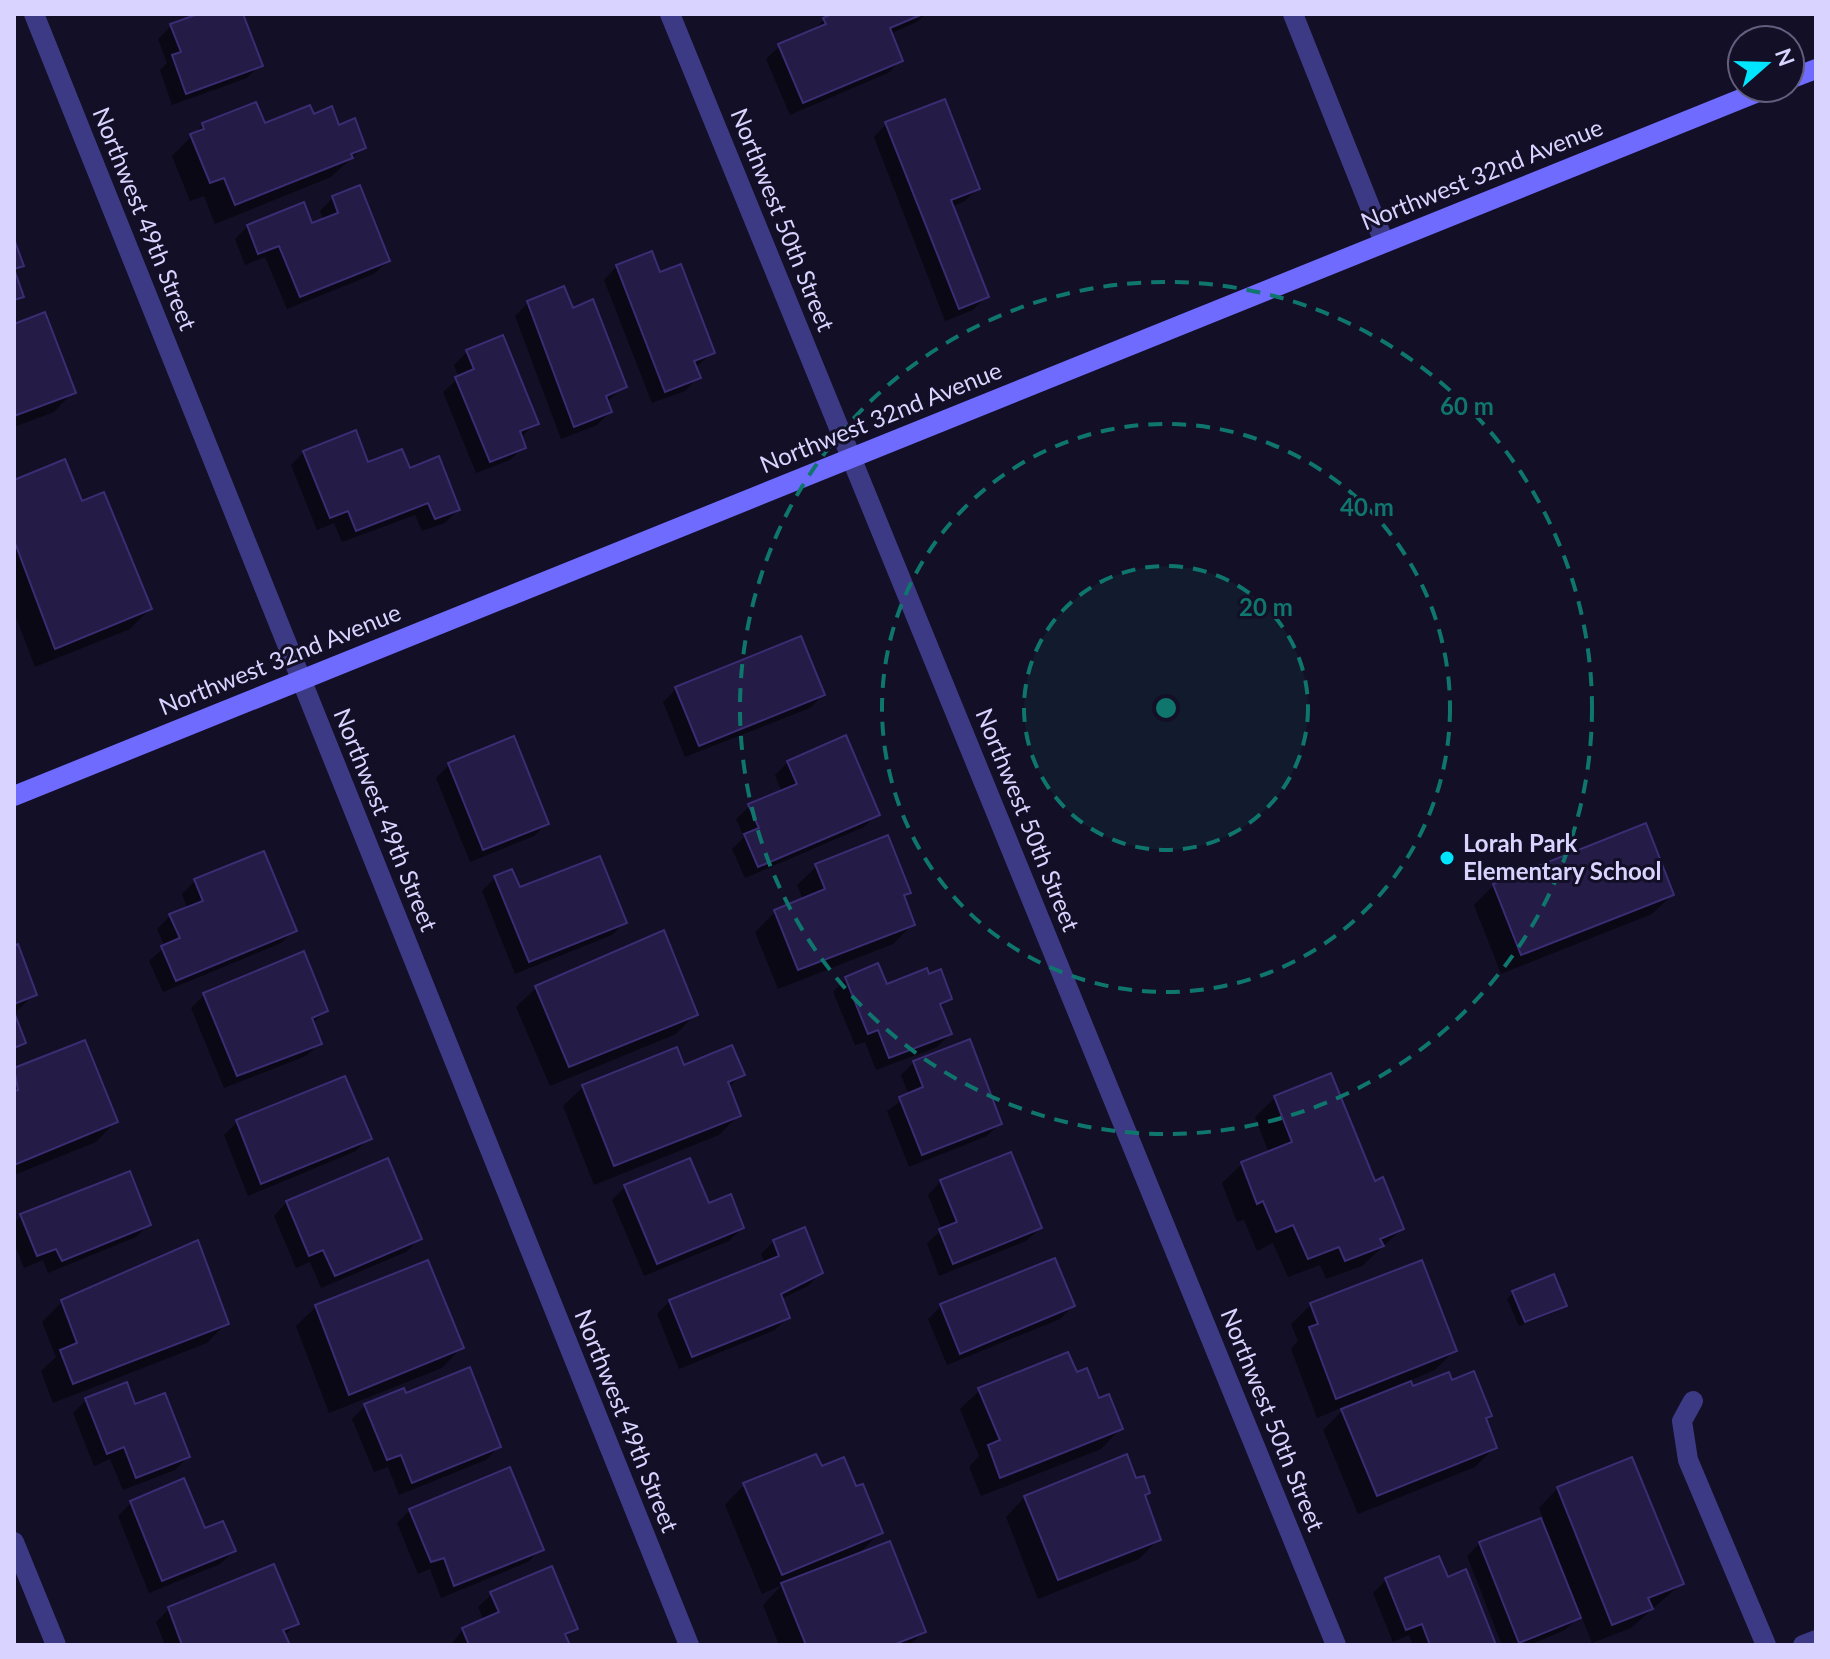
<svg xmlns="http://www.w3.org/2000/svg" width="1830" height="1659" font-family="Lato,sans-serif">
<rect width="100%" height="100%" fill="#130f26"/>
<g fill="#0007">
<polygon points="204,14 241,14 260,65 247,78 172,105 160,70 167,63 158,39 171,26"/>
<polygon points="837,14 926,14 917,22 890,34 901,60 888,73 790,115 766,59 780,46 811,32 824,20"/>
<polygon points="312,116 338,127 364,147 331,177 215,224 204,196 190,201 172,156 203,125 264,126"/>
<polygon points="887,123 978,188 965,201 951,207 986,297 973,310 945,321 874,137"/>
<polygon points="333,198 388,261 374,274 287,309 265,257 245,265 235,239 248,226 311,226 324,221 320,211"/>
<polygon points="617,266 659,275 713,352 695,368 698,377 685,391 652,403 604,280"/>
<polygon points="528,303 572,310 624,387 606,402 610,412 597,425 561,439 515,316"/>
<polygon points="14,326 73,392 54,412 14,427"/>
<polygon points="467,352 536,423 520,438 523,447 510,460 476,473 443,392 459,378 454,365"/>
<polygon points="304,452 409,470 458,510 445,523 422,531 415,515 342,542 334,523 317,530 291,465"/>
<polygon points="14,482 80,503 150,609 130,629 35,667 14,612"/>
<polygon points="676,689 823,695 810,708 685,757 663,702"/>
<polygon points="788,762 877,814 864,827 745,878 732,849 744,837 736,819 750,806 782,792 775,775"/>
<polygon points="449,765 547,823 534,836 470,862 436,778"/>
<polygon points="817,866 909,892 903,898 913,924 893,944 778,989 755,932 775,912 803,900 797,885"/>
<polygon points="495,878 518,889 625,922 612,935 515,974 482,891"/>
<polygon points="195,881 294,930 281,943 163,992 149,961 165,947 157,929 170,916 188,909 182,894"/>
<polygon points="1494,885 1672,895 1652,914 1501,974 1474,905"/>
<polygon points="14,948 34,994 14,1014"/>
<polygon points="846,979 949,998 940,1008 950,1034 937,1047 876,1070 865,1042 855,1045 833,992"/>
<polygon points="536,988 695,1014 676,1034 550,1086 516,1007"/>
<polygon points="204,995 326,1010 312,1024 320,1043 306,1056 224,1088 191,1008"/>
<polygon points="84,1042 115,1122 96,1142 14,1175 14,1070"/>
<polygon points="914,1062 1000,1123 987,1136 909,1167 887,1111 909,1095 901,1075"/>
<polygon points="683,1068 742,1074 728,1088 739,1115 719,1135 594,1185 563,1106 583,1087"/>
<polygon points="1275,1098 1374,1183 1402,1229 1362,1266 1326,1279 1320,1265 1288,1277 1273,1243 1257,1251 1244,1220 1237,1222 1222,1183 1242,1164 1269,1153 1255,1117"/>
<polygon points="237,1122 369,1138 356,1151 248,1196 224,1135"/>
<polygon points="941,1181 1040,1228 1026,1241 939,1276 927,1243 942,1230 928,1195"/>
<polygon points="625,1187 708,1206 742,1228 729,1241 644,1276 612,1200"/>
<polygon points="287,1202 419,1239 406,1252 321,1288 310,1262 296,1268 274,1216"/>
<polygon points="21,1216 149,1224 136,1237 48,1273 43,1260 24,1268 14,1243 14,1223"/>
<polygon points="774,1241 821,1272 808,1286 781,1299 788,1317 775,1330 679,1369 657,1314 670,1301 765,1264 761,1254"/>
<polygon points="1054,1260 1073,1306 1060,1319 947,1365 928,1319 941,1306"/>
<polygon points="1421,1263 1455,1350 1435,1370 1409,1381 1411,1389 1451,1383 1490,1416 1485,1421 1495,1447 1475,1467 1358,1514 1323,1430 1348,1405 1317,1418 1291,1349 1298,1341 1291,1324 1311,1305"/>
<polygon points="1513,1293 1565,1305 1558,1311 1519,1326 1507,1299"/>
<polygon points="62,1302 226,1323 207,1343 53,1403 41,1371 56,1357 42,1322"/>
<polygon points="316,1307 461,1348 442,1368 329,1413 296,1326"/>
<polygon points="1075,1374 1120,1429 1101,1449 981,1496 969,1467 979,1456 960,1409 980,1390"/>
<polygon points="86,1400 134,1407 188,1457 175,1470 123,1490 110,1459 94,1466 73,1413"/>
<polygon points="365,1406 499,1446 486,1460 399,1495 388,1467 374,1472 352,1419"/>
<polygon points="821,1469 855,1489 880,1532 857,1556 923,1632 910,1645 779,1645 763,1605 782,1585 762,1594 725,1505 744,1485"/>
<polygon points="1135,1481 1148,1493 1143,1497 1159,1539 1139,1559 1038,1599 1006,1517 1025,1497"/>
<polygon points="1558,1488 1682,1583 1631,1628 1592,1643 1581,1615 1565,1630 1530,1645 1502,1645 1467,1556 1480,1543 1543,1519 1539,1508"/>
<polygon points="131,1503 204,1531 234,1551 220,1564 149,1593 118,1516"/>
<polygon points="410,1510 541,1549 528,1562 441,1598 430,1569 418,1574 397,1523"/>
<polygon points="273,1567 297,1623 284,1636 287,1645 165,1645 156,1622 169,1609"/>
<polygon points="1447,1579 1494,1645 1413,1645 1409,1635 1393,1642 1373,1593 1386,1580"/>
<polygon points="492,1594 575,1628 565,1638 568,1645 451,1645 463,1629 484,1621 478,1607"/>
</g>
<g fill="#241b47" stroke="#3b2d73" stroke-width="2">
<polygon points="198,14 243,14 263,66 186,94 172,55 181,52 170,24"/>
<polygon points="832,14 923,14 890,28 903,61 803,103 778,44 826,24 823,18"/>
<polygon points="945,99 980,189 951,200 989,297 959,309 885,122"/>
<polygon points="256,102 265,123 310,105 314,114 332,106 339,125 355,118 366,148 351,154 353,158 235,205 224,178 210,183 190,134 204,129 202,123"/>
<polygon points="360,185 390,261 300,297 279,246 258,254 247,225 304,202 312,223 338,213 332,196"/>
<polygon points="14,239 24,266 14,269"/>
<polygon points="652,251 660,272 681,264 715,353 694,361 701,378 665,392 616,265"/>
<polygon points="14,269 24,297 14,300"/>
<polygon points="564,286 573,308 593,299 627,387 606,396 612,412 574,427 527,301"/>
<polygon points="45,312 76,393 14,416 14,324"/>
<polygon points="503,335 539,424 520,431 526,448 490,462 455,377 474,369 466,350"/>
<polygon points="356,430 368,462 402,449 410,468 439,456 460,510 435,519 428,503 356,531 348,511 330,518 303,451"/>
<polygon points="65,459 82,501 104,492 152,609 55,649 14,540 14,480"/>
<polygon points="801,636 825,695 699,746 675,687"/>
<polygon points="846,735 880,815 758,867 744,834 759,828 748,804 797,784 787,761"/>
<polygon points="514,736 549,824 483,850 448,763"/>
<polygon points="1646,823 1674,895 1521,955 1493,884"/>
<polygon points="888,835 911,893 904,895 915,925 798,970 774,910 825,889 815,864"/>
<polygon points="264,851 297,931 176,981 161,946 180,938 169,914 203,901 194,879"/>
<polygon points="600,856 627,923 529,962 494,876 512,869 520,887"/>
<polygon points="664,930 698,1015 569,1067 535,986"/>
<polygon points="18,944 37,995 14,1004 14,946"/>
<polygon points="304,951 328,1011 312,1018 322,1044 237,1076 203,993"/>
<polygon points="878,963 887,984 927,968 929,974 941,969 952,999 940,1004 952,1034 889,1058 878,1030 868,1034 845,977"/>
<polygon points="14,1012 26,1043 14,1048"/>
<polygon points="970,1039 1002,1124 922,1155 899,1097 923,1087 913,1061"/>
<polygon points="85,1040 118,1122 14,1165 14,1091 18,1090 14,1068"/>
<polygon points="732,1045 745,1075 728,1082 741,1116 614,1166 582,1085 677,1047 684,1065"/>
<polygon points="1331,1073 1375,1181 1383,1177 1404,1229 1380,1239 1384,1246 1345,1261 1339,1247 1308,1259 1293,1225 1276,1232 1263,1201 1257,1204 1241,1162 1292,1142 1274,1096"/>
<polygon points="345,1076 372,1139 261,1184 236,1120"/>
<polygon points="1011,1152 1042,1228 953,1264 939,1229 957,1222 940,1180"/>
<polygon points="388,1158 422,1239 335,1276 323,1250 309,1256 286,1201"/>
<polygon points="690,1158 709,1203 731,1194 744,1228 657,1264 624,1185"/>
<polygon points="130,1171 151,1225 62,1261 56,1249 37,1256 20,1214"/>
<polygon points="805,1227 823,1273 781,1294 790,1318 692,1357 669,1300 779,1256 773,1240"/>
<polygon points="198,1240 229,1324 73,1384 60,1350 77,1343 61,1300"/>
<polygon points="1055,1258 1075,1306 960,1354 940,1304"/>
<polygon points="428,1260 464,1348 349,1395 315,1305"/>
<polygon points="1422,1260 1457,1351 1336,1399 1309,1327 1318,1324 1310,1303"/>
<polygon points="1554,1274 1567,1306 1525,1322 1512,1291"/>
<polygon points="1068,1352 1077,1372 1087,1368 1099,1398 1109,1394 1123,1429 1000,1478 988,1445 1000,1440 978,1388"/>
<polygon points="470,1367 501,1447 412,1483 401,1455 387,1460 364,1404 404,1388 406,1393"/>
<polygon points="1474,1371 1492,1416 1486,1418 1497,1448 1377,1496 1341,1409 1411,1381 1413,1386 1449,1372 1452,1380"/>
<polygon points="127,1382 135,1404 165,1393 190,1457 136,1478 124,1447 107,1454 85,1398"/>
<polygon points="816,1454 822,1466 844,1457 856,1486 863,1484 883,1533 782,1575 743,1483"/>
<polygon points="1127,1454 1136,1478 1144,1476 1150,1493 1145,1495 1161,1540 1058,1580 1024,1496"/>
<polygon points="1632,1457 1684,1584 1648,1598 1653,1609 1612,1625 1557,1487"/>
<polygon points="510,1467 544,1550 454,1586 444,1558 431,1562 409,1509"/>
<polygon points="184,1478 205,1528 223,1521 236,1551 162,1581 130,1501"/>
<polygon points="1541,1518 1581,1618 1519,1643 1479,1542"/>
<polygon points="890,1541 926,1632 893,1645 806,1645 781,1583"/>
<polygon points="1439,1556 1448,1577 1466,1569 1496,1645 1430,1645 1422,1624 1406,1630 1385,1578"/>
<polygon points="274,1564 299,1624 283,1630 290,1645 182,1645 168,1607"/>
<polygon points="552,1566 578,1629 565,1634 570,1645 469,1645 462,1628 499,1612 490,1592"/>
</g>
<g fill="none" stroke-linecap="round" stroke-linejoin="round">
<polyline stroke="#3d3a85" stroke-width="20" points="1693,1401 1682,1421 1688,1460 1766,1645"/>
<g stroke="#3d3a85" stroke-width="20">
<polyline points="34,14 689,1645"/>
<polyline points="670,14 1336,1645"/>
<polyline points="1293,14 1384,242"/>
<polyline points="14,1542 56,1645"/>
<polyline points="1803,1645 1816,1640"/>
</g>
<g stroke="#6f6bff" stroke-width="20">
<polyline points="1790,79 1816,69"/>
<polyline points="14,796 1768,88"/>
</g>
</g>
<circle cx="1166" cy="708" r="142" fill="#0f766e" fill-opacity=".12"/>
<g fill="none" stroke="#0f766e" stroke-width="4" stroke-dasharray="14 10">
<circle cx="1166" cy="708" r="142"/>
<circle cx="1166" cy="708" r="284"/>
<circle cx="1166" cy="708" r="426"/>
</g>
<circle fill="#00e5ff" stroke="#130f26" stroke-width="3" cx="1447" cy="858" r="8"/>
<g text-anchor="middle" stroke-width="6" stroke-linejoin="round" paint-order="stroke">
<g font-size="24" fill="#d9d4ff" stroke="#130f26">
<text transform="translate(1482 175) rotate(-22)" y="8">Northwest 32nd Avenue</text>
<text transform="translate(144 219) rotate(68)" y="8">Northwest 49th Street</text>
<text transform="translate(782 220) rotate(68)" y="8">Northwest 50th Street</text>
<text transform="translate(881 418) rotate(-22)" y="8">Northwest 32nd Avenue</text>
<text transform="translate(280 660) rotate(-22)" y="8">Northwest 32nd Avenue</text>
<text transform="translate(385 820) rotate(68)" y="8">Northwest 49th Street</text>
<text transform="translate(1027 820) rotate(68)" y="8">Northwest 50th Street</text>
<text transform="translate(1272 1420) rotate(68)" y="8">Northwest 50th Street</text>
<text transform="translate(626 1421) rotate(68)" y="8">Northwest 49th Street</text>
</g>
<g font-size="24" font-weight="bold" fill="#d9d4ff" stroke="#130f26" text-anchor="start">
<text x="1463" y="852">Lorah Park<tspan x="1463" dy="28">Elementary School</tspan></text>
</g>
</g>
<circle cx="1166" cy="708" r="12" fill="#0f766e" stroke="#130f26" stroke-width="4"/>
<g font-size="24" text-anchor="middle" font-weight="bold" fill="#0f766e" stroke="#130f26" stroke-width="6" stroke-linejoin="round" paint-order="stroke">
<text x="1467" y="415">60 m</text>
<text x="1367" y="516">40 m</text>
<text x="1266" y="616">20 m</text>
</g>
<rect width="1830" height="1659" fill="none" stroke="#d9d4ff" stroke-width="32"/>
<g transform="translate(1766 64) rotate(70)"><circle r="38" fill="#130f26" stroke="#625e7d" stroke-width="2"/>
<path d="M0-6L14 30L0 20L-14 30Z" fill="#00e5ff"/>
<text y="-12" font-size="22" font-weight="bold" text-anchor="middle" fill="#d9d4ff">N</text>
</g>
</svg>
